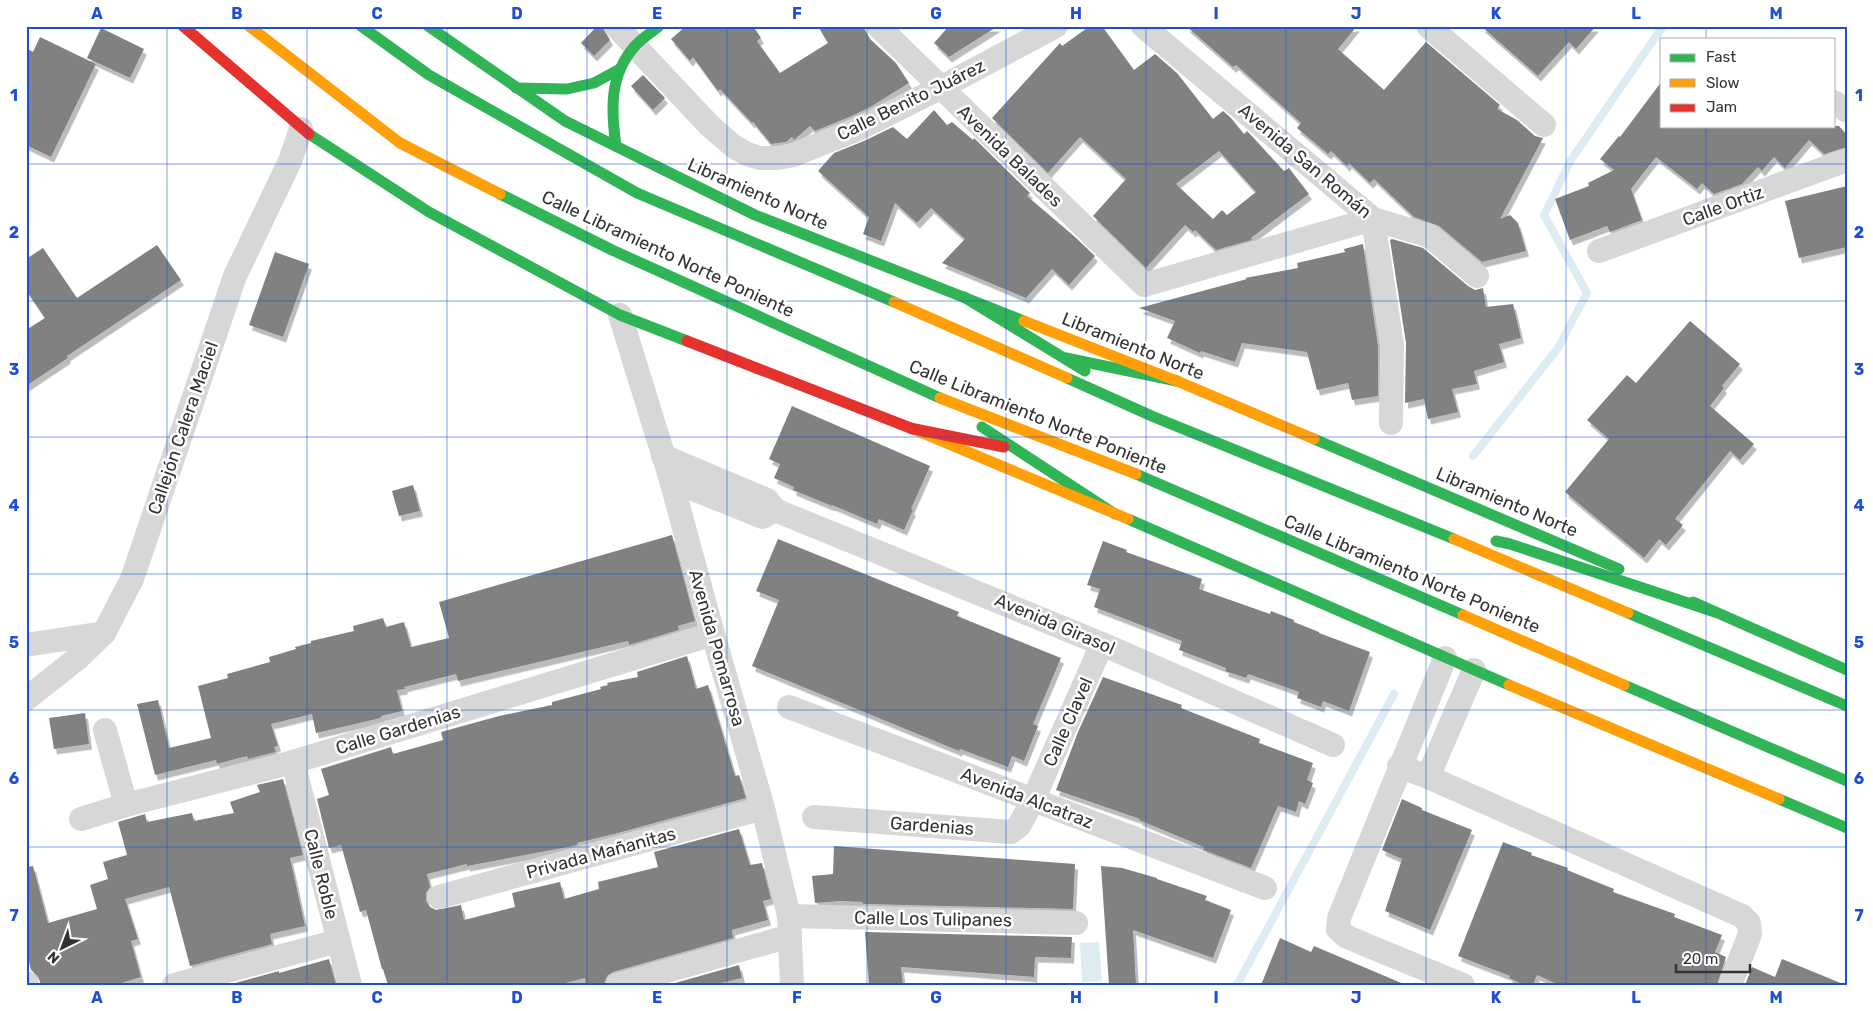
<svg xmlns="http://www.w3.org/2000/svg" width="1873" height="1011" font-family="Rubik,sans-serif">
<defs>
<filter id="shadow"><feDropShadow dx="3" dy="5.5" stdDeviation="0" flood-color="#0004"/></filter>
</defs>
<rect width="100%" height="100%" fill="#fff"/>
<polygon fill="#ddebf3" points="1099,942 1102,981 1082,982 1080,943"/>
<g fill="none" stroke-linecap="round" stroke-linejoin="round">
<g stroke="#ddebf3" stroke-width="8">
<polyline points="1473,456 1558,348 1587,293 1544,215 1571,160 1663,26"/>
<polyline points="1237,985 1394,694"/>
</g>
</g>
<g fill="#818181" fill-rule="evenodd" filter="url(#shadow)">
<polygon points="597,26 603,28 610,40 594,56 581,43"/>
<polygon points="686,26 753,26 761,38 757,41 780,73 828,43 818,26 863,26 870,39 896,63 909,83 872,106 852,116 815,131 810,126 794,140 792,137 786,142 771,144 753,122 752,123 720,89 718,91 693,57 690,61 671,39"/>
<polygon points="949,26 998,26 949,57 934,43"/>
<path d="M 1090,26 L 1102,26 L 1134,70 L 1155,54 L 1177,73 L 1213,119 L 1223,111 L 1231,118 L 1244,134 L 1247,131 L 1250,134 L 1284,171 L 1289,168 L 1309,194 L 1251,238 L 1252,240 L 1216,250 L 1195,230 L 1193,232 L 1185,225 L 1146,268 L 1093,216 L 1126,179 L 1080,137 L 1048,173 L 992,118 L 1060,43 L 1062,46 ZM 1219,151 L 1256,192 L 1227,215 L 1222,210 L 1213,219 L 1176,184 Z"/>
<polygon points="1186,26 1357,26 1338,49 1384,90 1426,42 1500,105 1497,109 1517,120 1535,136 1543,138 1500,219 1510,215 1518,223 1526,251 1482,262 1439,226 1414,217 1374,179 1370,183 1349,163 1347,166 1331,151 1328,154 1297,128 1301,123 1236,65 1233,67"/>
<polygon points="1481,26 1596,26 1576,49 1569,42 1538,76"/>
<polygon points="101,28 144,49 130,78 87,58"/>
<polygon points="40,37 96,64 51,157 26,145 26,48 33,52"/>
<polygon points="643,75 665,98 653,110 631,86"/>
<polygon points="1662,81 1662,126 1839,126 1847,135 1847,147 1824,154 1809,140 1785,168 1774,157 1762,171 1758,167 1742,184 1714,194 1702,183 1697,189 1656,157 1631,189 1642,220 1610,232 1607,226 1570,240 1555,199 1589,186 1588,183 1614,170 1600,159 1619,136 1620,137"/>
<polygon points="934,110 947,125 952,122 973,140 974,138 1030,193 1027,196 1075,237 1095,256 1069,285 1052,269 1026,298 942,263 965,239 931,208 917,223 895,203 881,241 863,234 869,217 818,171 834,153 864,141 893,127 907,139"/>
<polygon points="1847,186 1847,247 1799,258 1785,201"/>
<polygon points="1392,239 1423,248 1468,286 1475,290 1483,288 1486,307 1513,304 1521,338 1499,344 1504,362 1474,371 1477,384 1452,389 1458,412 1428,419 1424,399 1405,403 1406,343 1390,240"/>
<polygon points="1363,244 1378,346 1378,396 1352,400 1348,383 1317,390 1307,352 1242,343 1235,362 1201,351 1200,353 1167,338 1175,321 1139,308 1247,279 1245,278 1298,268 1297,263 1345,252 1344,249"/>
<polygon points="157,245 181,280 67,356 68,358 26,386 26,330 45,318 26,290 26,259 43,248 77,298"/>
<polygon points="275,252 309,264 283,337 249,325"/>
<polygon points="1690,321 1740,364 1722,386 1724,388 1710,406 1754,444 1740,460 1730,451 1675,519 1683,525 1666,545 1659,539 1644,558 1565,492 1609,439 1587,420 1627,375 1636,383"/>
<polygon points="792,406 930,466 911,509 913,510 904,530 879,519 877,524 832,505 832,506 793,490 794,487 774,478 780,464 769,459"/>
<polygon points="413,485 420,511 399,516 392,491"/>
<polygon points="672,535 695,621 678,626 679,630 629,645 628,641 458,681 456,674 404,687 405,689 397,690 402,711 381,716 381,718 316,733 312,714 271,724 278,746 274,747 276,752 248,759 247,756 217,764 216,760 155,775 137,704 158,700 169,748 211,738 198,686 228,678 227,674 270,662 269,657 296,649 295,647 311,643 311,641 354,631 353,626 383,618 386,627 404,622 411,647 449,638 439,602"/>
<polygon points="778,539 959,612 957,616 1061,658 1033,724 1038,726 1024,761 1012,756 1008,767 960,749 959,751 752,666 779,600 756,591"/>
<polygon points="1103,541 1127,550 1126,552 1202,579 1199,589 1270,614 1271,611 1294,620 1294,622 1319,632 1319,633 1370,652 1349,711 1323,701 1321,707 1297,698 1299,692 1248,674 1246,678 1225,671 1226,668 1213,663 1179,650 1182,641 1094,607 1100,589 1087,585"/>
<polygon points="687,656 696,689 708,685 735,776 739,775 746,798 618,833 577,843 577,845 568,847 467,866 467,864 427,874 430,887 426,893 426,901 430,907 436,910 461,905 464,920 515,907 512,893 560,882 564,899 599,889 598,882 658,867 654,852 739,829 750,865 762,863 771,899 763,901 768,920 732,930 733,938 613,972 607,976 604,985 586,985 585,978 558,985 388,985 383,969 382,969 366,910 360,912 341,845 329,848 317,799 329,795 321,769 391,747 393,754 443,740 441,732 499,716 552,705 552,702 601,689 600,687 608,685 607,683 638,677 637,672"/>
<polygon points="1103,677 1182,705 1181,708 1260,739 1259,743 1313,763 1307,780 1313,783 1305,804 1299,801 1296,812 1278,806 1251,868 1203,850 1204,847 1139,820 1140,819 1056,790 1078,732"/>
<polygon points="85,713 89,744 54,749 49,718"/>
<polygon points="283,779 303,855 290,858 305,926 270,934 272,944 190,966 169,887 125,899 138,939 131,941 141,977 115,985 41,985 38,976 31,970 26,949 26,867 33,866 48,923 97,909 90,885 108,879 103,862 127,855 118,822 145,814 147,822 192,813 194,821 234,813 230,802 260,792 257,785"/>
<polygon points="1402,799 1422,808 1422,810 1472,830 1430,930 1385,911 1402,859 1382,850"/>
<polygon points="1503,842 1532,853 1531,855 1568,868 1567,870 1614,889 1613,892 1675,914 1674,917 1722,935 1715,952 1726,957 1717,985 1559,985 1537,975 1533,985 1524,985 1509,978 1510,976 1458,956"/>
<polygon points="834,846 1075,864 1073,909 863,904 862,902 840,901 815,903 812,876 833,874"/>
<polygon points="1101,866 1122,868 1157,878 1157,879 1207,896 1205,900 1231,910 1213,958 1133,930 1136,985 1109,985"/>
<polygon points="865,932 1072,937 1071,958 1035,957 1034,977 901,967 903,985 869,985"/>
<polygon points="1280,938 1311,952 1314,946 1406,985 1261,985"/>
<polygon points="329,959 336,985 228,985 279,971 279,973"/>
<polygon points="1782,959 1843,984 1843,985 1745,985 1752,967 1775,977"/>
<polygon points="739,965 742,978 712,985 668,985"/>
</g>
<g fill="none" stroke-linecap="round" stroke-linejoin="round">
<g stroke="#d7d7d7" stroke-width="24">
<polyline points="616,26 709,125 733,146 747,154 760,158 778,158 793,155 858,129 940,88 1056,26"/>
<polyline points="878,26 1144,285 1373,219 1392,345 1391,423"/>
<polyline points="1143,26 1373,219 1430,236 1477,276"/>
<polyline points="1428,26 1544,125"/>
<polyline points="1834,102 1847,111"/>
<polyline points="1599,251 1847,160"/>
<polyline points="620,315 671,480 713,634 763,808 789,916 792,985"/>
<polyline points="663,456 767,500 775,510 1102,644 1333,745"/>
<polyline points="671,480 763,517 775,510"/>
<polyline points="26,645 104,633"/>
<polyline points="1445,658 1339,918 1338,929 1347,937 1463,985"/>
<polyline points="26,699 78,658 104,633 132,579 235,276 290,161 301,129"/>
<polyline points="789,707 1265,888"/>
<polyline points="105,730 126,805"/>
<polyline points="293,762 350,985"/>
<polyline points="1399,766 1428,777 1742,916 1749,923 1750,934 1730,985"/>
<polyline points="1428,777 1474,670"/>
<polyline points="814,817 1011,832 1019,826 1033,800 1102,644"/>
<polyline points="81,819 126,805 293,762 713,634"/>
<polyline points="439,897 763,808"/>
<polyline points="789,916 1076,923"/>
<polyline points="26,983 27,985"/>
<polyline points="174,985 338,941"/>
<polyline points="617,985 790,936"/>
</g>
<g stroke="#30b455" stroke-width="11">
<polyline points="361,26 429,75 637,193 894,302"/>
<polyline points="428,26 565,121 755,215 1024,321"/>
<polyline points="516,88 567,89 594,83 618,70"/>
<polyline points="309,134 429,212 620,315 687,341"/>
<path d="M 616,146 C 611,110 609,75 635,46 C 642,38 651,33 659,26"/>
<polyline points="500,194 612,250 940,398"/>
<polyline points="964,297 1085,371"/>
<polyline points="1066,358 1177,381"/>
<polyline points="1067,378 1154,417 1454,539"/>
<polyline points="982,427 1115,514"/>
<polyline points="1314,439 1619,569"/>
<polyline points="1136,474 1463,615"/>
<polyline points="1128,519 1509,685"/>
<polyline points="1496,541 1510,544 1715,612"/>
<polyline points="1693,602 1847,670"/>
<polyline points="1628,613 1847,706"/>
<polyline points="1624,685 1847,781"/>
<polyline points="1779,799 1847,828"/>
</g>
<g stroke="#ff9f0a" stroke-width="11">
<polyline points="249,26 400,143 500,194"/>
<polyline points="894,302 1067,378"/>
<polyline points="1024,321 1177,381 1314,439"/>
<polyline points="940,398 1136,474"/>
<polyline points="913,429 1128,519"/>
<polyline points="1454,539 1628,613"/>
<polyline points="1463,615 1624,685"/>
<polyline points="1509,685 1779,799"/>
</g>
<g stroke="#e5322d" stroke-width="11">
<polyline points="183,26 309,134"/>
<polyline points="687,341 913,429"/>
<polyline points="910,428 1004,447"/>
</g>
</g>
<path fill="none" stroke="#1d4ed8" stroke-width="1" stroke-opacity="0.55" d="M 167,26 L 167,985M 307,26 L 307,985M 447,26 L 447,985M 587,26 L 587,985M 727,26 L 727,985M 867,26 L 867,985M 1006,26 L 1006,985M 1146,26 L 1146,985M 1286,26 L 1286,985M 1426,26 L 1426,985M 1566,26 L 1566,985M 1706,26 L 1706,39M 1706,126 L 1706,985M 26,164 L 1847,164M 26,301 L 1847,301M 26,437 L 1847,437M 26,574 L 1847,574M 26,710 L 1847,710M 26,847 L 1847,847"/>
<g text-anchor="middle" stroke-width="5" stroke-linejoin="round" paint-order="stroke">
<g font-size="18" fill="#333" stroke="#fff">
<text transform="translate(911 100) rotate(-26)" y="6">Calle Benito Juárez</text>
<text transform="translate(1010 156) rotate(44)" y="6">Avenida Balades</text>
<text transform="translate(1305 161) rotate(40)" y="6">Avenida San Román</text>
<text transform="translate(758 194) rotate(24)" y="6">Libramiento Norte</text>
<text transform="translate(1723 206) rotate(-20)" y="6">Calle Ortiz</text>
<text transform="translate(668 254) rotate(25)" y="6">Calle Libramiento Norte Poniente</text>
<text transform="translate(1133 346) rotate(22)" y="6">Libramiento Norte</text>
<text transform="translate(1038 417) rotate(22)" y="6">Calle Libramiento Norte Poniente</text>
<text transform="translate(183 428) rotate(-71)" y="6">Callejón Calera Maciel</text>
<text transform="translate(1507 502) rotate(23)" y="6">Libramiento Norte</text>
<text transform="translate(1412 574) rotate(23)" y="6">Calle Libramiento Norte Poniente</text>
<text transform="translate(1055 624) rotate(23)" y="6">Avenida Girasol</text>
<text transform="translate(717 648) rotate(74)" y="6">Avenida Pomarrosa</text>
<text transform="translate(1068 722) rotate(-66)" y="6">Calle Clavel</text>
<text transform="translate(398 730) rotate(-17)" y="6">Calle Gardenias</text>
<text transform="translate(1027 798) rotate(21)" y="6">Avenida Alcatraz</text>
<text transform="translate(932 826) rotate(4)" y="6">Gardenias</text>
<text transform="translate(601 853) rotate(-15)" y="6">Privada Mañanitas</text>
<text transform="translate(321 874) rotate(76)" y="6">Calle Roble</text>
<text transform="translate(933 919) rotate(1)" y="6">Calle Los Tulipanes</text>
</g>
</g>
<rect width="1873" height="1011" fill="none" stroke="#ffffff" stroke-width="55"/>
<rect x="1660" y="38" width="175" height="90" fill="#ffffff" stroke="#adadad"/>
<rect x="1670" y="54" width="25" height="8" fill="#30b455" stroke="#adadad"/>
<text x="1706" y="62" font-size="15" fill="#333333">Fast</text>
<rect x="1670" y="79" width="25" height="8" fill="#ff9f0a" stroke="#adadad"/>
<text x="1706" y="88" font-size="15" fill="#333333">Slow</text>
<rect x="1670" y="104" width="25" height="8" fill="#e5322d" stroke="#adadad"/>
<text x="1706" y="112" font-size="15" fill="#333333">Jam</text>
<g transform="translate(62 948) rotate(222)" stroke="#ffffff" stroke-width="4" paint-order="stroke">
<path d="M0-4L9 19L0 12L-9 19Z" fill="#333333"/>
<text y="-8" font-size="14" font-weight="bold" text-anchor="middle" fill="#333333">N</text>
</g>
<path d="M1676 964v8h74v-8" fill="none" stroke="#333333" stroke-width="2.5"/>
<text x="1683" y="964" font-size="15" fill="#333333" stroke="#ffffff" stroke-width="4" paint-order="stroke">20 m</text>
<rect x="28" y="28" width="1818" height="956" fill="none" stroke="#1d4ed8" stroke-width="2"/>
<g font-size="16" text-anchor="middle" font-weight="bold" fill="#1d4ed8">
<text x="97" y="19">A</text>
<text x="237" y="19">B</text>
<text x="377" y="19">C</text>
<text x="517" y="19">D</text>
<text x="657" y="19">E</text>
<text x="797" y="19">F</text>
<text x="936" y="19">G</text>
<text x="1076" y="19">H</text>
<text x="1216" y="19">I</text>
<text x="1356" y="19">J</text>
<text x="1496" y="19">K</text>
<text x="1636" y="19">L</text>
<text x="1776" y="19">M</text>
<text x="14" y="101">1</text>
<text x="1859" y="101">1</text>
<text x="14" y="238">2</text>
<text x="1859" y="238">2</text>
<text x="14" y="375">3</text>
<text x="1859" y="375">3</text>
<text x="14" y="511">4</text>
<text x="1859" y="511">4</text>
<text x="14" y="648">5</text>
<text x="1859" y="648">5</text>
<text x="14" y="784">6</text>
<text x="1859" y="784">6</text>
<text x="14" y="921">7</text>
<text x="1859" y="921">7</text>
<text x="97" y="1003">A</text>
<text x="237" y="1003">B</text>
<text x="377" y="1003">C</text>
<text x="517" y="1003">D</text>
<text x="657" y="1003">E</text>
<text x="797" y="1003">F</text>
<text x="936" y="1003">G</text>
<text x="1076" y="1003">H</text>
<text x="1216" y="1003">I</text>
<text x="1356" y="1003">J</text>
<text x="1496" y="1003">K</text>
<text x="1636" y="1003">L</text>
<text x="1776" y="1003">M</text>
</g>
</svg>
